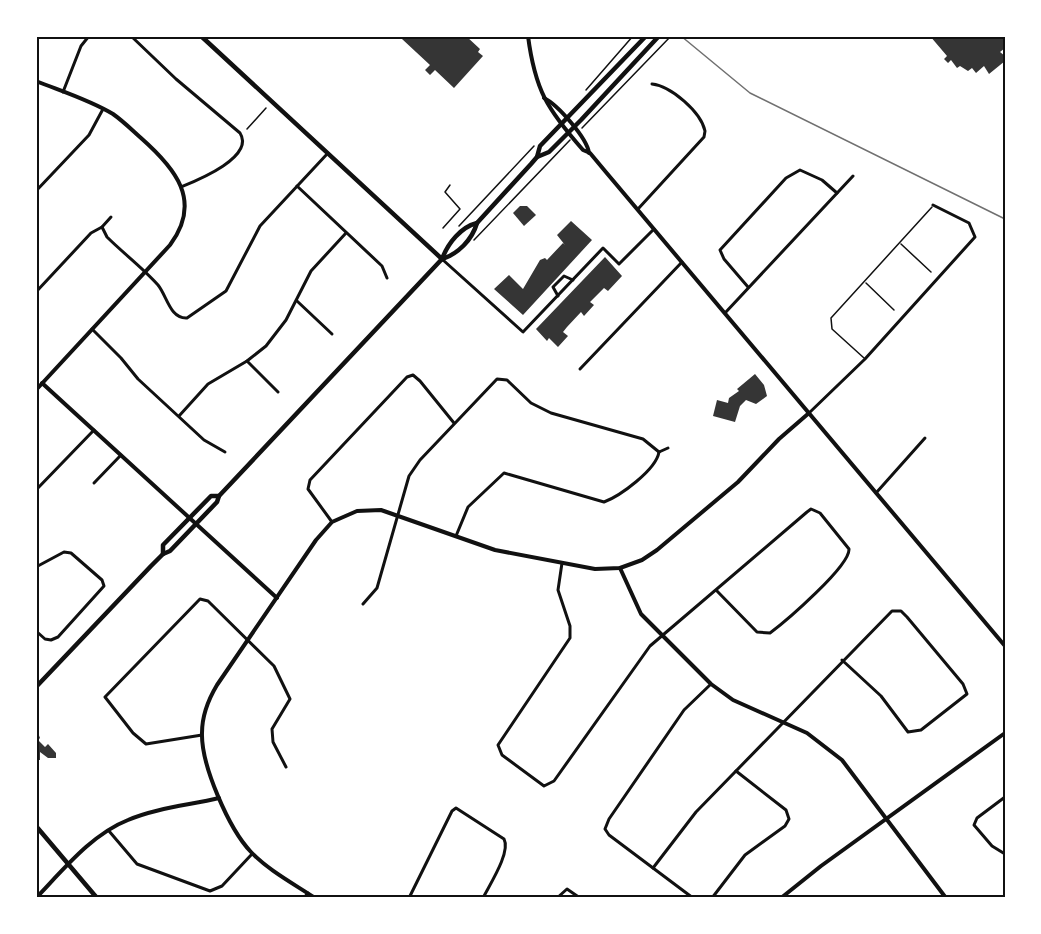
<svg xmlns="http://www.w3.org/2000/svg" width="1041" height="934" font-family="'Nunito Sans',sans-serif">
<rect width="100%" height="100%" fill="#fff"/>
<g fill="#353535">
<polygon points="405,36 466,36 480,49 478,52 483,56 454,88 435,70 430,75 425,70 430,65 402,39"/>
<polygon points="930,36 1005,36 1005,48 1000,52 1005,56 1005,61 989,74 984,66 976,73 972,68 968,71 960,66 957,68 951,60 948,63 944,59 947,56"/>
<polygon points="520,206 527,206 536,215 524,226 513,213"/>
<polygon points="571,221 592,240 523,315 494,289 509,275 523,289 540,260 545,258 547,260 563,243 565,245 557,235"/>
<polygon points="605,257 622,276 608,291 604,288 590,302 594,305 584,316 581,312 567,327 563,332 568,336 558,347 549,338 547,341 536,329"/>
<polygon points="755,374 764,385 767,396 756,404 746,400 740,406 735,422 713,416 717,400 728,403 729,398 739,391 737,389"/>
<polygon points="36,728 40,738 38,740 45,747 48,744 56,753 56,758 48,758 40,752 40,760 36,760"/>
</g>
<g fill="none" stroke-linecap="round" stroke-linejoin="round">
<g stroke="#111" stroke-width="1.5">
<polyline points="586,90 633,36"/>
<polyline points="582,128 671,36"/>
<polyline points="247,129 266,108"/>
<polyline points="459,226 534,146"/>
<polyline points="474,240 570,140"/>
</g>
<g stroke="#111" stroke-width="1.5">
<polyline points="443,228 460,209 445,192 450,185"/>
<polyline points="901,244 931,272"/>
<polyline points="866,283 894,310"/>
<polyline points="864,358 832,329 831,318 932,207"/>
</g>
<g stroke="#111" stroke-width="3">
<path d="M 131,36 L 176,79 L 240,133 C 255,157 198,180 181,187"/>
<polyline points="63,92 81,46 89,36"/>
<polyline points="297,186 382,266 387,278"/>
<polyline points="36,191 89,135 103,109"/>
<path d="M 638,209 L 704,137 L 705,131 C 701,112 671,86 652,84"/>
<polyline points="102,227 111,217"/>
<polyline points="443,260 523,332 603,248 619,264 654,229"/>
<polyline points="748,287 724,259 720,250 786,178 800,170 822,180 837,193"/>
<path d="M 36,292 L 91,233 L 102,227 L 107,237 C 123,253 143,268 158,285 C 167,296 170,319 187,318 L 226,291 L 260,226 L 328,153"/>
<polyline points="558,296 553,287 564,276 573,280"/>
<polyline points="297,301 332,334"/>
<polyline points="725,313 853,176"/>
<polyline points="92,329 121,358 138,379 204,440 225,452"/>
<polyline points="247,361 278,392"/>
<polyline points="580,369 682,262"/>
<polyline points="809,413 865,359 975,237 969,223 933,205"/>
<polyline points="179,416 208,384 247,361 266,346 286,320 311,271 346,233"/>
<polyline points="659,452 668,448"/>
<polyline points="94,483 121,455"/>
<polyline points="36,490 94,430"/>
<polyline points="876,493 925,438"/>
<polyline points="332,522 308,489 310,480 407,377 413,375 420,381 454,423"/>
<path d="M 456,536 L 468,507 L 504,473 L 604,502 C 620,496 656,470 659,452"/>
<path d="M 562,563 L 558,590 L 570,626 L 570,638 L 498,745 L 502,755 L 544,786 L 554,781 L 650,646 L 807,512 L 811,509 L 820,513 L 849,549 C 850,566 786,621 770,633 L 757,632 L 716,590"/>
<polyline points="36,567 64,552 71,553 102,580 104,586 58,637 51,640 45,639 36,631"/>
<polyline points="363,604 377,588 409,476 420,460 497,379 507,380 531,403 551,413 643,439 659,452"/>
<polyline points="202,735 146,744 133,733 105,697 200,599 208,601 274,666 290,699 272,729 273,742 286,767"/>
<polyline points="1005,797 977,818 974,825 992,846 1005,854"/>
<polyline points="109,831 137,864 210,891 222,886 252,854"/>
<polyline points="653,868 696,812 892,611 901,611 907,617 963,684 967,694 921,730 908,732 881,696 842,660"/>
<polyline points="304,898 308,893"/>
<path d="M 409,898 L 452,811 L 456,808 L 504,839 C 511,852 490,884 483,898"/>
<polyline points="557,898 567,889 580,898"/>
<polyline points="693,898 609,835 605,829 609,819 684,710 711,684"/>
<polyline points="712,898 745,855 785,826 789,819 786,810 736,771"/>
</g>
<g stroke="#111" stroke-width="4">
<path d="M 528,36 C 535,90 547,109 583,150 L 590,153 L 605,171 L 1005,646"/>
<path d="M 36,81 C 61,91 90,100 113,114 C 123,121 132,130 141,138 C 175,168 203,201 170,245 L 36,390"/>
<path d="M 544,98 C 558,105 587,138 589,153"/>
<polyline points="42,383 277,598"/>
<polyline points="620,568 641,614 711,684 733,700 807,733 842,760 946,898"/>
<path d="M 36,898 C 63,870 92,834 128,820 C 156,808 190,805 219,798"/>
<path d="M 315,898 C 294,884 268,870 251,852 C 229,829 201,765 202,733 C 202,716 208,700 217,685 L 316,540 L 332,522 L 341,518 L 357,511 L 381,510 L 495,550 L 595,569 L 620,568 L 642,560 L 657,550 L 738,482 L 779,439 L 809,413"/>
<polyline points="781,898 821,866 1005,733"/>
</g>
<g stroke="#111" stroke-width="4.5">
<polyline points="201,36 442,259"/>
<polyline points="537,157 540,146 646,36"/>
<path d="M 442,259 C 458,254 472,240 477,223 L 531,164 L 537,157 L 549,152 L 581,120 L 659,36"/>
<polyline points="163,554 163,545 211,496 219,496"/>
<path d="M 36,687 L 151,566 L 163,554 L 170,551 L 217,502 L 219,496 L 442,259 C 448,243 461,227 477,223"/>
<polyline points="36,826 97,898"/>
</g>
<polyline stroke="#707070" stroke-width="1.5" points="681,36 750,93 1005,219"/>
</g>
<rect width="1041" height="934" fill="none" stroke="#ffffff" stroke-width="75"/>
<rect x="38" y="38" width="966" height="858" fill="none" stroke="#111" stroke-width="2"/>
</svg>
